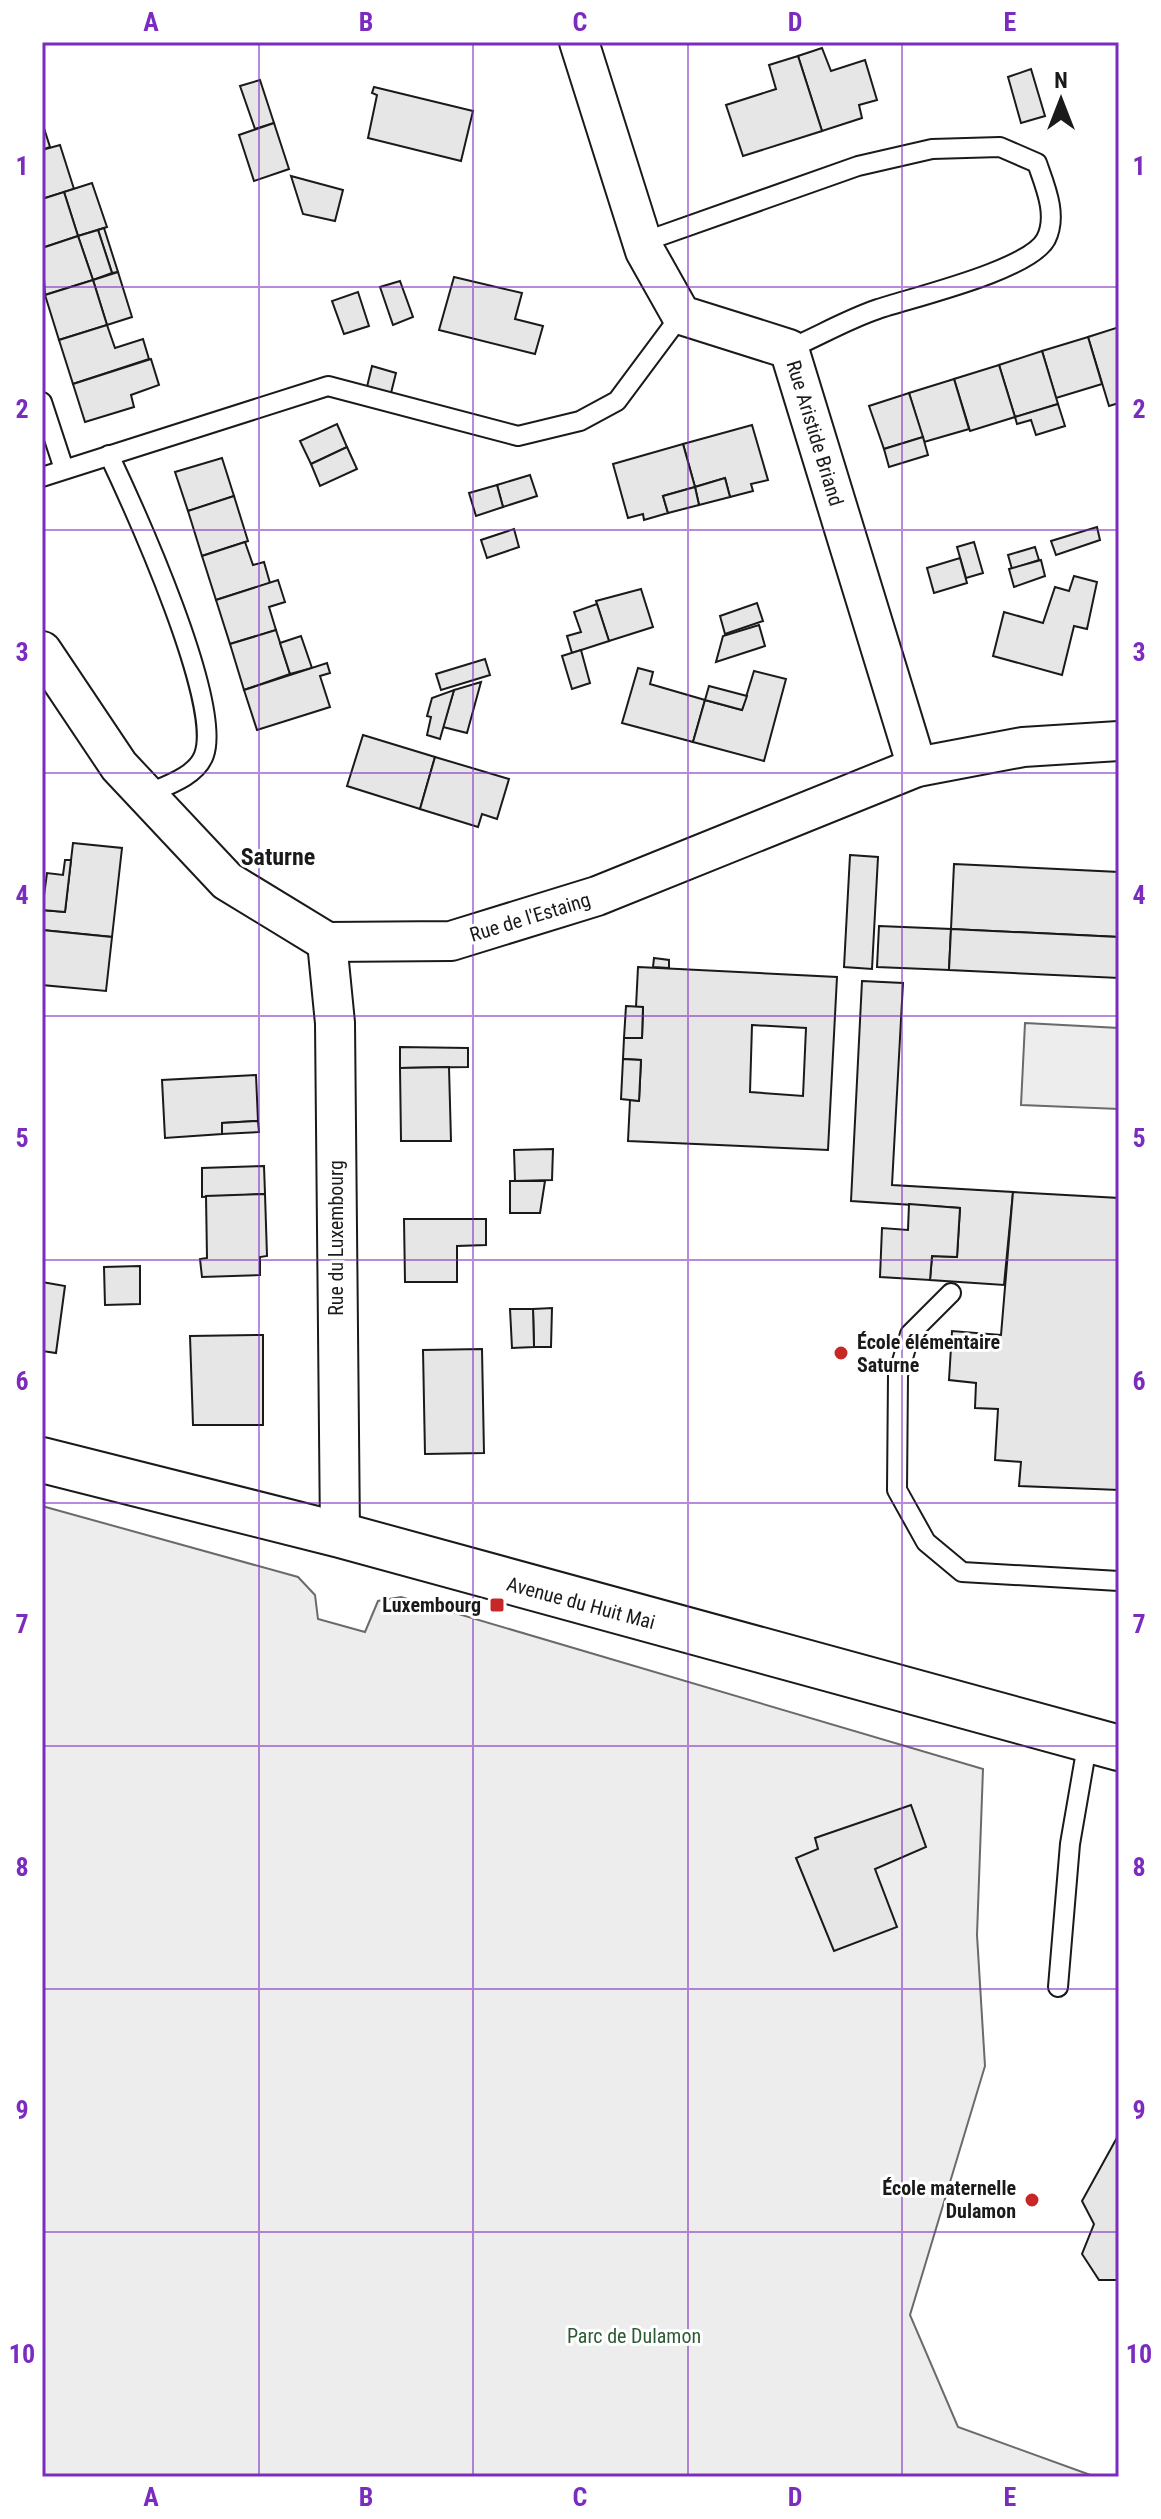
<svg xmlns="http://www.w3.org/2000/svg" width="1161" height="2519" font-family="'Roboto Condensed',sans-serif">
<rect width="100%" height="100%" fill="#fff"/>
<g fill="#ededed" stroke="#6a6a6a" stroke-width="2">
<polygon points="1025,1023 1119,1028 1119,1109 1021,1105"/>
<polygon points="42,1506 298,1577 315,1595 318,1619 365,1632 378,1601 401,1597 983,1769 977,1935 985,2066 910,2315 958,2427 1096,2477 42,2477"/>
</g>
<g fill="#e6e6e6" stroke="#1a1a1a" stroke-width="2" fill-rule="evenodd">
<polygon points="822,48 831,71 865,60 877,100 859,105 862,118 822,131 798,56"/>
<polygon points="798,56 822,131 743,156 726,105 776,89 769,65"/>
<polygon points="1031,69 1045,116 1021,123 1008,77"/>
<polygon points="260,80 274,123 255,129 240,86"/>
<polygon points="374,87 473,111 461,161 368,138 377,95 372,93"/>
<polygon points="42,122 50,147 42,150"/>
<polygon points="274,123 289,169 254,181 239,135"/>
<polygon points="60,145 74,189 42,199 42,150"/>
<polygon points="291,176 343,190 335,221 303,214"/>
<polygon points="92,183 107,227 78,236 64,192"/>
<polygon points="64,192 78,236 42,248 42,199"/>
<polygon points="104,228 118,272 112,273 98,230"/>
<polygon points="98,230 112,273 93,280 78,236"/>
<polygon points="78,236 93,280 45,295 42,248"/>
<polygon points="118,272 132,317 107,325 93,280"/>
<polygon points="454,277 522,293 515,319 543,326 535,354 439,330"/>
<polygon points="93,280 107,325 59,340 45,295"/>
<polygon points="400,281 413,317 393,325 380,287"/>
<polygon points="358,292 369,326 344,334 332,301"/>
<polygon points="107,325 115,348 143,339 149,359 73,384 59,340"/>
<polygon points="1119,327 1119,403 1109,406 1088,337"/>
<polygon points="1088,337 1102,384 1056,398 1042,351"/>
<polygon points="1042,351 1058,404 1015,417 999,365"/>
<polygon points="151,359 159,385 131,395 134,407 85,422 73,384"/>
<polygon points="999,365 1015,417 970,431 954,379"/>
<polygon points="372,366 396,373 390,397 366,391"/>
<polygon points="954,379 969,429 924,442 909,393"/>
<polygon points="909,393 923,437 884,449 869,406"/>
<polygon points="1058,404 1065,426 1036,435 1031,420 1017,424 1015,417"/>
<polygon points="337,424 347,447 311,464 300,441"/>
<polygon points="752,425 768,480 751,484 753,491 730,497 725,478 695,487 683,444"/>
<polygon points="923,437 928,455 889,467 884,449"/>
<polygon points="683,444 695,487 663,496 668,513 644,520 643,514 628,518 613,464"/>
<polygon points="347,447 357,469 320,486 311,464"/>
<polygon points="222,458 234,496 188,511 175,472"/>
<polygon points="530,475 537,496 503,507 497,485"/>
<polygon points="725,478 730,497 699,505 695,487"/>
<polygon points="497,485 503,507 476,516 469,493"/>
<polygon points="695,487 699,505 668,513 663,496"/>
<polygon points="234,496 248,541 202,556 188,511"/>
<polygon points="1097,527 1100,540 1056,555 1051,541"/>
<polygon points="514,529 519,547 487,558 481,540"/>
<polygon points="245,542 253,565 264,562 270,583 216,600 202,556"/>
<polygon points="974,542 983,573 966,578 957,547"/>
<polygon points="1035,547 1039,560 1012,569 1008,555"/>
<polygon points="960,558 967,583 934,593 927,568"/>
<polygon points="1041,560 1045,576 1014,587 1009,569"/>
<polygon points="1074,576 1097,582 1087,629 1074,626 1062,675 993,656 1004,612 1043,623 1055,587 1069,591"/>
<polygon points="278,580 285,602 269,607 276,630 230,644 216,600"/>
<polygon points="641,589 653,627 609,641 596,601"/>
<polygon points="757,603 763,621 725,634 720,616"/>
<polygon points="597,604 609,641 572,653 567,636 581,632 574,612"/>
<polygon points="759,625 765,646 716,662 723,636"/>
<polygon points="276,630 290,674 244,690 230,644"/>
<polygon points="301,636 312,668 290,674 280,643"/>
<polygon points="581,650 590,683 572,689 562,656"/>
<polygon points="485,659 490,675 441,690 436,674"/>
<polygon points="327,663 330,673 320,676 330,707 257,730 244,690"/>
<polygon points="638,668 653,672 650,684 705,700 693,742 622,723"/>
<polygon points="754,671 786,679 764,761 693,742 705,700 742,710"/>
<polygon points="481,682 467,733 443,727 454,690"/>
<polygon points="709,686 747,696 742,710 705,700"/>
<polygon points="454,690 440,739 427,735 431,717 427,716 432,698"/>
<polygon points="363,735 435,757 420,809 347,786"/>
<polygon points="435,757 509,779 497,819 482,814 478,827 420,809"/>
<polygon points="73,843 122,848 112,937 42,930 42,910 65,912"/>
<polygon points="850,855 878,857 872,969 844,967"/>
<polygon points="65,860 71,860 65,912 42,910 47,873 63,875"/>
<polygon points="954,864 1119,872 1119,937 951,929"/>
<polygon points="879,926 951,929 949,970 877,967"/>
<polygon points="951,929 1119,937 1119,978 949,970"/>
<polygon points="42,930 112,937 106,991 42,985"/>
<polygon points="654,958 669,960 669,968 653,967"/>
<path d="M 638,967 L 837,977 L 828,1150 L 628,1141 L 630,1100 L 639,1101 L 641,1060 L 623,1059 L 624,1038 L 642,1038 L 643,1007 L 636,1007 ZM 752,1025 L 806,1028 L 803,1096 L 750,1092 Z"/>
<polygon points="862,981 903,983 892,1185 1013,1192 1004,1285 930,1280 932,1256 957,1257 960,1208 851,1201"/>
<polygon points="626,1006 643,1007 642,1038 624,1038"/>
<polygon points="400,1047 468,1048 468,1067 400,1068"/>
<polygon points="623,1059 641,1060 639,1101 621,1099"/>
<polygon points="449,1067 451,1141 401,1141 400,1068"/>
<polygon points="256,1075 258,1121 222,1123 222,1134 165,1138 162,1080"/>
<polygon points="258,1121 259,1132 222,1134 222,1123"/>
<polygon points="553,1149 552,1180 515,1181 514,1150"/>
<polygon points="264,1166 265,1194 202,1197 202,1168"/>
<polygon points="510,1181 545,1181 540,1213 510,1213"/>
<polygon points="1013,1192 1119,1198 1119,1490 1019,1486 1021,1462 995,1460 998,1409 975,1408 976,1383 949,1380 952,1331 1001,1335"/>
<polygon points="265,1194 267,1256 260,1257 260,1275 202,1277 200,1259 207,1258 206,1196"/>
<polygon points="909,1204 960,1208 957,1257 932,1256 930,1280 880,1277 882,1228 908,1230"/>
<polygon points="404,1219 486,1219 486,1245 457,1246 457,1282 405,1282"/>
<polygon points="140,1266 140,1304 105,1305 104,1267"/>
<polygon points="42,1282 65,1286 56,1353 42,1351"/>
<polygon points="552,1308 551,1347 534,1347 533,1309"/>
<polygon points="510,1309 533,1309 534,1347 512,1348"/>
<polygon points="263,1335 263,1425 193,1425 190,1336"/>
<polygon points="482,1349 484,1453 425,1454 423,1350"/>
<polygon points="911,1805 926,1847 875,1869 897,1927 834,1951 796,1858 818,1849 815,1838"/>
<polygon points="1119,2134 1119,2280 1099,2280 1082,2254 1094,2224 1082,2201"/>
</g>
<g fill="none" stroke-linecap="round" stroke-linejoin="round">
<defs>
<g id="service">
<path d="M 643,242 L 858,166 L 932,149 L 1000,147 L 1037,163 C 1045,186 1058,215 1046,239 C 1030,270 914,297 878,309 C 848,319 819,336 789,349"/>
<polyline points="42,402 64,469"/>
<path d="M 109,455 C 135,510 223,703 204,755 C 196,777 165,786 145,795"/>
<polyline points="42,477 328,386 518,436 580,421 617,401 681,315"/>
<polyline points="951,1293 910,1334 898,1375 897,1490 926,1542 962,1572 1119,1581"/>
<polyline points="1058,1987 1070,1844 1088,1740"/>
</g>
<g id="minor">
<polyline points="579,42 645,251 681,315 789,349 917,767"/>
<polyline points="42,651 119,766 227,881 327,942 451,941 597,896 917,767 1023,747 1119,741"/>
<polyline points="327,942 335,1023 340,1535"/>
</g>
<polyline id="secondary" points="42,1460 340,1535 1119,1748"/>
</defs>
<use href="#service" stroke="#1a1a1a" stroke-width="22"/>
<use href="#minor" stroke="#1a1a1a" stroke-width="42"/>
<use href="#secondary" stroke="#1a1a1a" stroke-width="48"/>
<use href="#service" stroke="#fff" stroke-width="18"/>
<use href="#minor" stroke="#fff" stroke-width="38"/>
<use href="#secondary" stroke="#fff" stroke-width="44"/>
</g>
<path fill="none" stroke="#7b2cbf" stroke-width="2" stroke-opacity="0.55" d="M 259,42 L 259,2477M 473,42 L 473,2477M 688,42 L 688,2477M 902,42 L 902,2477M 42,287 L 1119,287M 42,530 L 1119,530M 42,773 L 1119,773M 42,1016 L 1119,1016M 42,1260 L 1119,1260M 42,1503 L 1119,1503M 42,1746 L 1119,1746M 42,1989 L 1119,1989M 42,2232 L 1119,2232"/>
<g fill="#c62828" stroke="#fff" stroke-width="3">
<circle cx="841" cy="1353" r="8"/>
<rect x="489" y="1597" width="16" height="16" rx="4"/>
<circle cx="1032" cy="2200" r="8"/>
</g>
<g text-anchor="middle" stroke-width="6" stroke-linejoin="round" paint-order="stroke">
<g font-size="20" fill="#1a1a1a" stroke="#fff">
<text transform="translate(815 433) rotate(73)" y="7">Rue Aristide Briand</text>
<text transform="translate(530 917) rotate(-17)" y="7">Rue de l'Estaing</text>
<text transform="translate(336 1238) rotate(-90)" y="7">Rue du Luxembourg</text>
<text transform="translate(581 1603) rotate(15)" y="7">Avenue du Huit Mai</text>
</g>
<g font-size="20" font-weight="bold" fill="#1a1a1a" stroke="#fff" text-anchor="end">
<text x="857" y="1349" text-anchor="start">École élémentaire<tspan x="857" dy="23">Saturne</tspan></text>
<text x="481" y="1612">Luxembourg</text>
<text x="1016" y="2195">École maternelle<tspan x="1016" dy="23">Dulamon</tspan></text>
</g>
<g font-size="20" fill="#2b5a34" stroke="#fff">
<text x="634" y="2343">Parc de Dulamon</text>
</g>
<g font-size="24" font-weight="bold" fill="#1a1a1a" stroke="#fff">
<text x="278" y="865">Saturne</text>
</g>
</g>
<rect width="1161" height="2519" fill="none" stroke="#ffffff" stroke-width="88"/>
<g transform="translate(1061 100)" stroke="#ffffff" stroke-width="6" paint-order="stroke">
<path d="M0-6L14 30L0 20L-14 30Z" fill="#1a1a1a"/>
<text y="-12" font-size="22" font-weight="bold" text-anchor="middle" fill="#1a1a1a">N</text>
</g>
<rect x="44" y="44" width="1073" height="2431" fill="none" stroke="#7b2cbf" stroke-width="3"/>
<g font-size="26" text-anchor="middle" font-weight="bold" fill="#7b2cbf">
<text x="151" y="31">A</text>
<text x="366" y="31">B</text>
<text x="580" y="31">C</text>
<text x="795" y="31">D</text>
<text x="1010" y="31">E</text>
<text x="22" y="175">1</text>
<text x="1139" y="175">1</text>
<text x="22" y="418">2</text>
<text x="1139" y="418">2</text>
<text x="22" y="661">3</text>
<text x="1139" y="661">3</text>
<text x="22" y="904">4</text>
<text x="1139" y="904">4</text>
<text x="22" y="1147">5</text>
<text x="1139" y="1147">5</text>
<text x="22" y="1390">6</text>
<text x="1139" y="1390">6</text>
<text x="22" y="1633">7</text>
<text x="1139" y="1633">7</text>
<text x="22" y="1876">8</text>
<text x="1139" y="1876">8</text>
<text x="22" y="2119">9</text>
<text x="1139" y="2119">9</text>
<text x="22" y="2363">10</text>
<text x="1139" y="2363">10</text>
<text x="151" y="2506">A</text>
<text x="366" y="2506">B</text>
<text x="580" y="2506">C</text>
<text x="795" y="2506">D</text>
<text x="1010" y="2506">E</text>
</g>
</svg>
